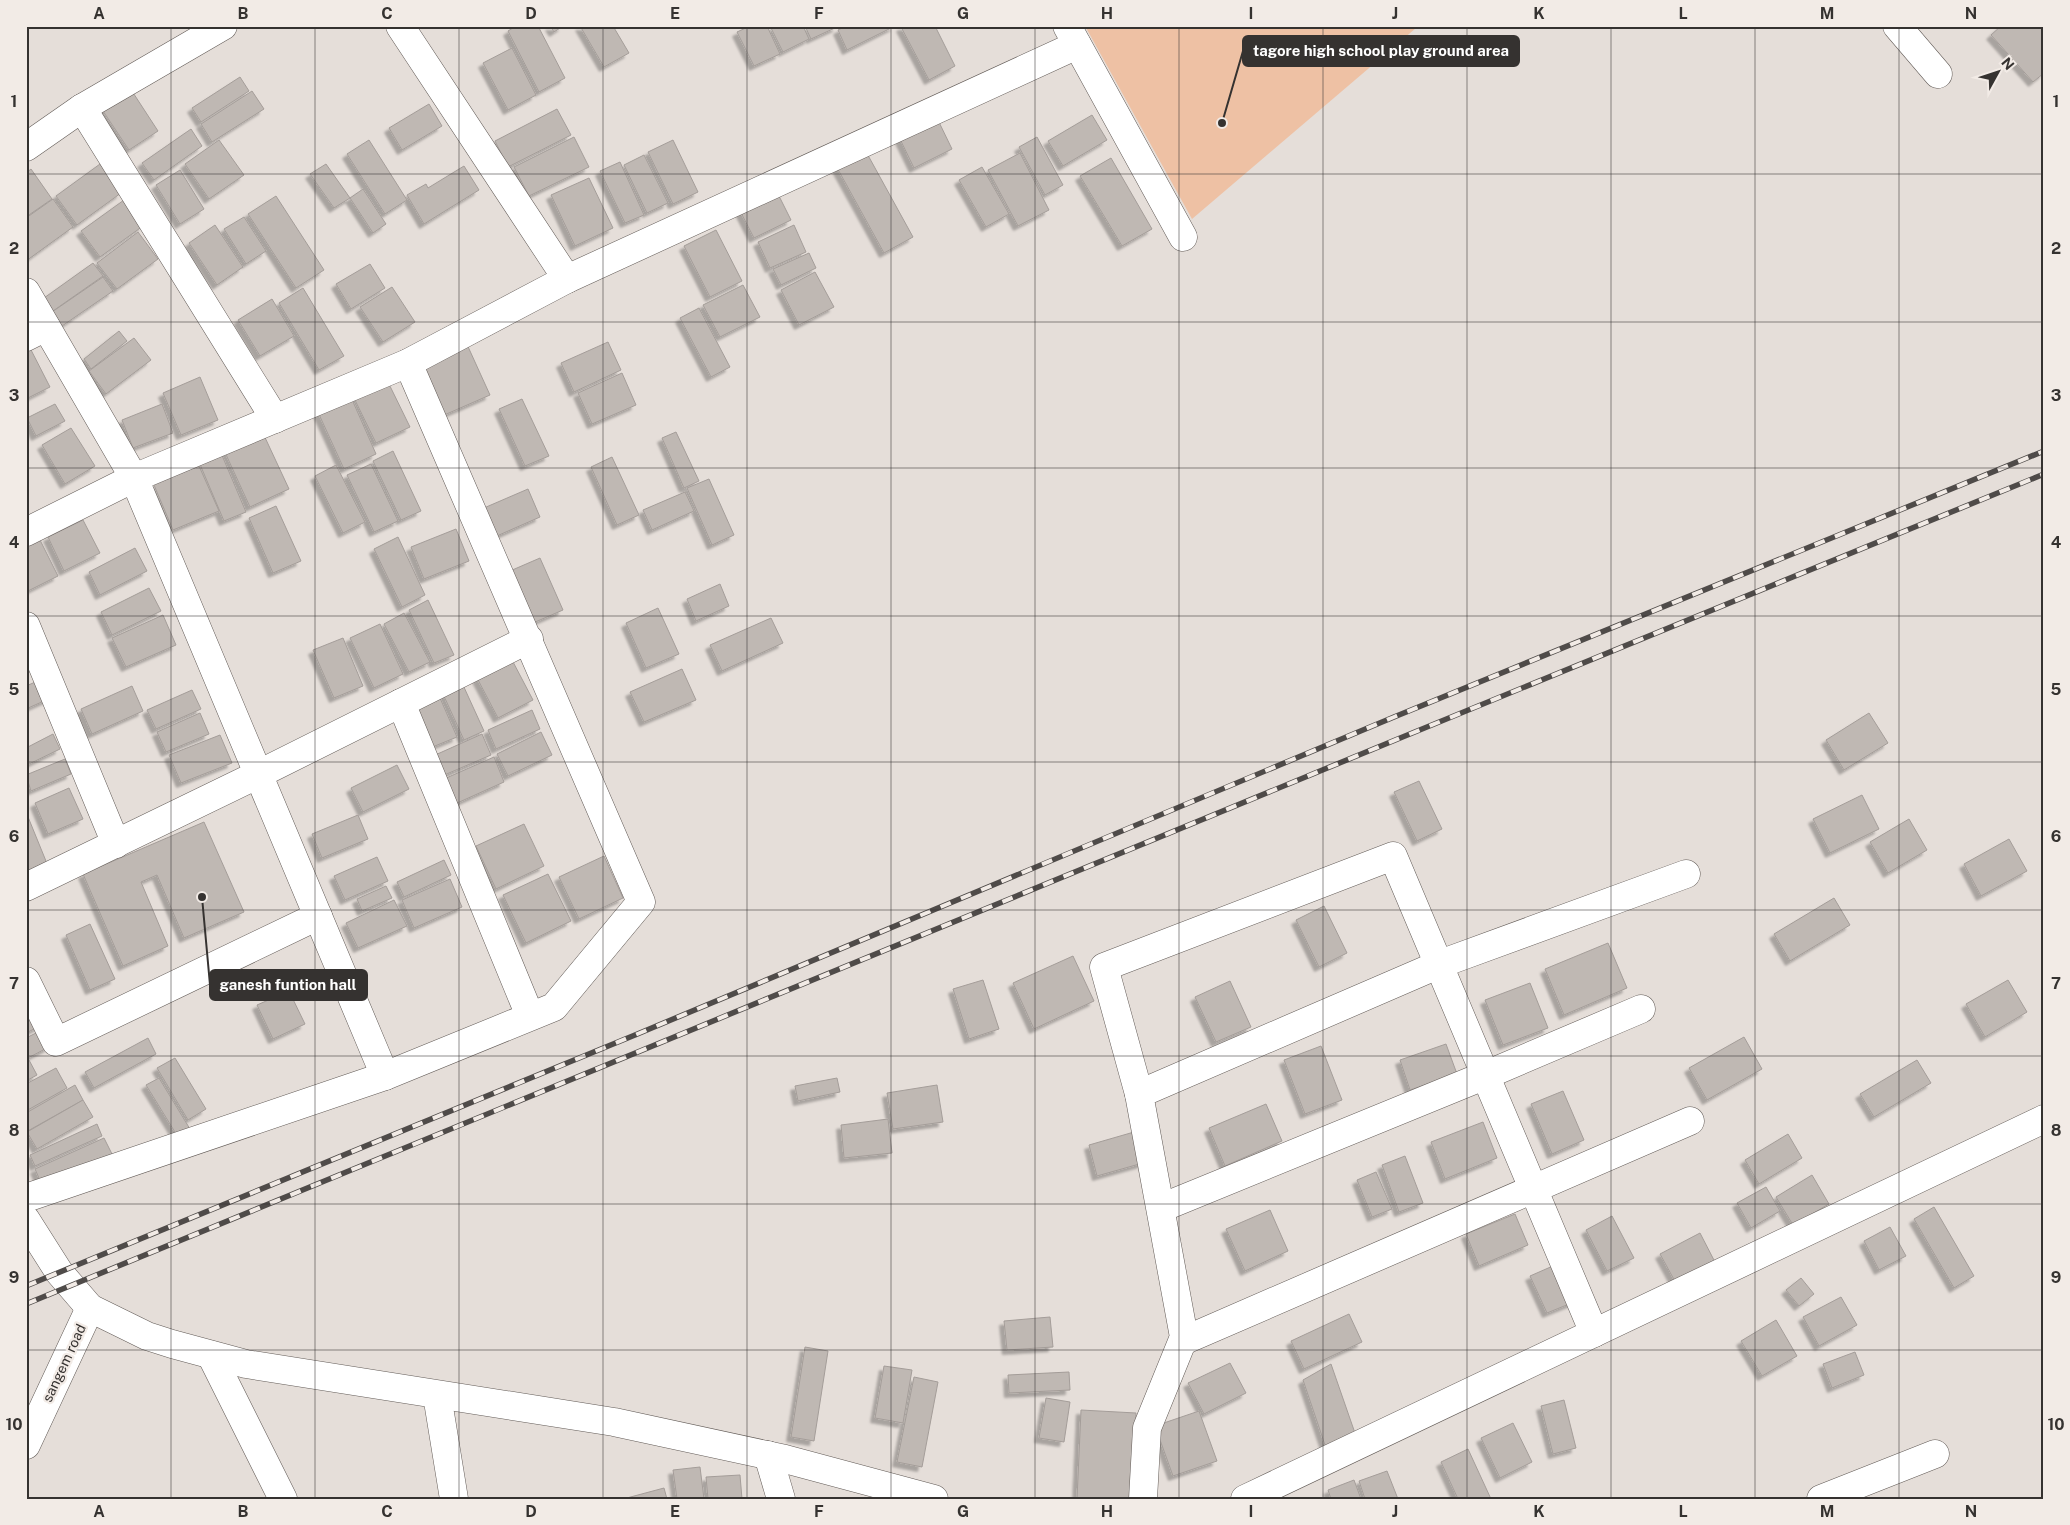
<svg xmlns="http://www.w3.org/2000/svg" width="2070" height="1525" font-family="'Public Sans',sans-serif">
<defs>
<filter id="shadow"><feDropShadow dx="-4.5" dy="4.5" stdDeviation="1" flood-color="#0004"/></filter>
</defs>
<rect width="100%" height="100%" fill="#e5ded9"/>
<polygon fill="#eec1a4" points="1085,26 1415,26 1416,28 1192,219"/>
<g fill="#bfb8b3" stroke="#a49d99" filter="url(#shadow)">
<polygon points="516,26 538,26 565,78 539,92 508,31"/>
<polygon points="550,26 563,26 554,32"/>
<polygon points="580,26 613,26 629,53 604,67"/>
<polygon points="750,26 767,26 780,54 754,66 737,32"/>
<polygon points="770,26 803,26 809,39 783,52"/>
<polygon points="805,26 837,26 837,27 811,39"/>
<polygon points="846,26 895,26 847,50 838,30"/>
<polygon points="903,26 935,26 955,66 929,80 901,27"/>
<polygon points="2001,26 2042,26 2044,28 2044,73 2033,82 1991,35"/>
<polygon points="512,48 536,95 508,110 483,63"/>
<polygon points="240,77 249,91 201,122 192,108"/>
<polygon points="128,85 158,131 129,150 99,105"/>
<polygon points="252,91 264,109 212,142 201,124"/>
<polygon points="429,104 442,126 402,150 389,128"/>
<polygon points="557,109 571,135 508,167 495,141"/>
<polygon points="1092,115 1107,140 1063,166 1048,141"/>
<polygon points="936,116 952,149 914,168 898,135"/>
<polygon points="191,129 202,146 154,180 142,163"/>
<polygon points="574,137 589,167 529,196 514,167"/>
<polygon points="1037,137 1063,185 1045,195 1019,147"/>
<polygon points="219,140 244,175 209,199 185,164"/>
<polygon points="369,140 407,200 385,214 347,154"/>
<polygon points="673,140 698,192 673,204 648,152"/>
<polygon points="864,148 913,237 884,253 835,164"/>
<polygon points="1020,153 1049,210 1018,226 988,170"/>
<polygon points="644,155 668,203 647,213 624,165"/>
<polygon points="1111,158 1152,229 1122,246 1080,176"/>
<polygon points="620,162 644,215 625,223 600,171"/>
<polygon points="100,164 121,193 77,225 56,196"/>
<polygon points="326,164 350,198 334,208 310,174"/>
<polygon points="464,166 479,190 424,224 407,195 426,184 428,188"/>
<polygon points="982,167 1009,214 986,227 959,180"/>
<polygon points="31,169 52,199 26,217 26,173"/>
<polygon points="180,170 204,209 180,224 156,185"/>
<polygon points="589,178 613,228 575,246 551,195"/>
<polygon points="774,186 791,220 754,238 737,205"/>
<polygon points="363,189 386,224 373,233 350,198"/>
<polygon points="276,196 324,270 296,288 248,214"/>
<polygon points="53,199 73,227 26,261 26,218"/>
<polygon points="124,200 143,226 100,257 81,231"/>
<polygon points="244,217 266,251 246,264 224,229"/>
<polygon points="215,225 243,267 217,285 189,243"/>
<polygon points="794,225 806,252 770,268 758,242"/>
<polygon points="716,230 742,281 710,297 684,246"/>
<polygon points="138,232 158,259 117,289 97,263"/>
<polygon points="809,253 816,268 781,285 773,269"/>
<polygon points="93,263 103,276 53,311 44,298"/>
<polygon points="370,264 385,288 351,309 336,284"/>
<polygon points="815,272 834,307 799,325 781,290"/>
<polygon points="103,277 113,291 62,326 52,312"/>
<polygon points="743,285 760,317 720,337 703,305"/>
<polygon points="392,287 415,322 383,342 360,307"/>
<polygon points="303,288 344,356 319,370 279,303"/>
<polygon points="272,299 294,336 260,356 238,320"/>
<polygon points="699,308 730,367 711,377 680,318"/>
<polygon points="119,331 127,341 91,369 84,359"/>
<polygon points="134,338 151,360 106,394 89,371"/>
<polygon points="465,340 490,395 442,416 417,361"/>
<polygon points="608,342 621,370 574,392 561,363"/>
<polygon points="29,346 50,387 26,399 26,347"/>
<polygon points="622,373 636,405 592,424 578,393"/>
<polygon points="200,377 218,420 181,435 163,393"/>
<polygon points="387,380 410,427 376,443 353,396"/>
<polygon points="350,395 376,454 344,469 317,410"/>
<polygon points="522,399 549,456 525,466 499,409"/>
<polygon points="55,404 65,421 36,436 27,418"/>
<polygon points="162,404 173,433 133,448 122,420"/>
<polygon points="71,428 95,466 65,484 42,445"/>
<polygon points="262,431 289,489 250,507 223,448"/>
<polygon points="676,432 699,481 684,488 662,438"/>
<polygon points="393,451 421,511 401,520 373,461"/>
<polygon points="221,453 246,512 224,521 199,462"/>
<polygon points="612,457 639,515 617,525 591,467"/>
<polygon points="371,464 398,521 374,532 347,475"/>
<polygon points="336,465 365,522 343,533 315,476"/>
<polygon points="199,466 219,511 173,530 154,485"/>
<polygon points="709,479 734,535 712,545 687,488"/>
<polygon points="528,489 540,517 490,539 477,511"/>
<polygon points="685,492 694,511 652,530 643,510"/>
<polygon points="276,506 301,561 273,573 249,518"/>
<polygon points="83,520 100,553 64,571 48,537"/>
<polygon points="456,529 469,561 424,579 411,547"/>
<polygon points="398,537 425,595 402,607 374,549"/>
<polygon points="39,538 58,576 26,592 26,544"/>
<polygon points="135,548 147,571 100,595 89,572"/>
<polygon points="540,558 563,610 533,623 510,571"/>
<polygon points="720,584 729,606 696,621 687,599"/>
<polygon points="149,588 161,611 112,635 101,612"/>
<polygon points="428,600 454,655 434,663 409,610"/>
<polygon points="658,608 679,654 646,668 626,623"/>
<polygon points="404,613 430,662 409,672 384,624"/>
<polygon points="163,615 176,645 126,667 112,638"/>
<polygon points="771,618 783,643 722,671 710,645"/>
<polygon points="380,624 403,674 374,688 350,638"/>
<polygon points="343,638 363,686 334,698 313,650"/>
<polygon points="512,660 533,700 498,718 477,678"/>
<polygon points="682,669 696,700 644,722 630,692"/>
<polygon points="45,678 53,697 26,709 26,686"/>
<polygon points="463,685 484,731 464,740 443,694"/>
<polygon points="132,686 143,711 92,734 81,709"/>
<polygon points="192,690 201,709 156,729 147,710"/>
<polygon points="440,698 457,737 430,748 413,710"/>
<polygon points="532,710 540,729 496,749 488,730"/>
<polygon points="200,713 209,734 166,752 157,732"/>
<polygon points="1869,713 1888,743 1844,770 1826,740"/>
<polygon points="541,732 552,755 508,776 497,754"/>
<polygon points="53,734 60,749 27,765 26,748"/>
<polygon points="482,734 491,755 442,776 433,756"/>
<polygon points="220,735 232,763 181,783 169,755"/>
<polygon points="494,757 504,782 455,804 444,779"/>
<polygon points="65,759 71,774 31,791 26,775"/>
<polygon points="397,765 409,789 363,812 351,788"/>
<polygon points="1419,781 1442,829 1417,841 1394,792"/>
<polygon points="69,788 83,819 48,834 35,803"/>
<polygon points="1862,795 1879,829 1830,853 1813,819"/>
<polygon points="26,812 48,866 26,875"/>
<polygon points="358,815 368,839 322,858 312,834"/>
<polygon points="1909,819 1927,850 1888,873 1870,842"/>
<polygon points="204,822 244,912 184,938 157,875 141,882 168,946 123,966 83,874"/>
<polygon points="524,824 544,866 496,889 476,846"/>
<polygon points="2009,839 2027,871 1981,896 1964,864"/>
<polygon points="604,856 623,898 579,919 559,877"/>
<polygon points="377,857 388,881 345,900 334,876"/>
<polygon points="444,860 451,875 404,897 397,882"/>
<polygon points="548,874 571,921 526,943 503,895"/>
<polygon points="450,879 462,907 414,928 402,900"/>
<polygon points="386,886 392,898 362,911 357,899"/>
<polygon points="1834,898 1850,925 1790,961 1774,934"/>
<polygon points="394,900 407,926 358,948 346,923"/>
<polygon points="1324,906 1347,953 1319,967 1296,920"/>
<polygon points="90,924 115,979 90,990 66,935"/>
<polygon points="1608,943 1627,988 1564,1015 1545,969"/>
<polygon points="1073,956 1094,1001 1034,1029 1013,983"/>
<polygon points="983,980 999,1029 969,1039 953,989"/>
<polygon points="2008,980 2027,1012 1985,1037 1966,1004"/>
<polygon points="1230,981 1251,1027 1216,1042 1195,997"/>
<polygon points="1530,983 1548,1028 1503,1045 1485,1000"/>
<polygon points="289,991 305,1024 273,1039 257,1005"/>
<polygon points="26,1011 40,1026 26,1033"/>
<polygon points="40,1031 49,1047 26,1059 26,1038"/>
<polygon points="1744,1037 1762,1069 1707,1100 1689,1068"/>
<polygon points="148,1038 156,1054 94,1088 85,1072"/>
<polygon points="1446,1044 1457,1074 1410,1090 1400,1060"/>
<polygon points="1321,1046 1342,1100 1305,1114 1284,1060"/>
<polygon points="175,1058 206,1109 188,1120 157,1068"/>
<polygon points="29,1060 37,1075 26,1081 26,1062"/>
<polygon points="1917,1060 1931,1083 1874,1117 1860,1094"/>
<polygon points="56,1068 67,1088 26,1111 26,1084"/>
<polygon points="159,1078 190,1129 178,1137 146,1085"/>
<polygon points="837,1078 840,1092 798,1101 795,1086"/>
<polygon points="75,1085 83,1100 26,1132 26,1113"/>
<polygon points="937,1085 943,1122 893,1129 887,1093"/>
<polygon points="1563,1091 1584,1140 1552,1154 1531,1104"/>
<polygon points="83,1100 93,1117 37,1149 27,1132"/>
<polygon points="1266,1104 1282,1141 1225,1166 1209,1128"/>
<polygon points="888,1119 892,1153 844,1158 841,1125"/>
<polygon points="1483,1122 1497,1158 1445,1179 1431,1142"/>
<polygon points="97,1124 102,1136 35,1166 30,1155"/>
<polygon points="1134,1132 1143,1163 1097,1176 1089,1145"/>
<polygon points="1788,1134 1802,1158 1759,1184 1745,1160"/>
<polygon points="104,1138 112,1154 42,1185 35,1169"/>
<polygon points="1405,1156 1423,1203 1399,1212 1382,1165"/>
<polygon points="1376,1172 1392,1209 1372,1217 1357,1180"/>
<polygon points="1812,1175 1829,1204 1793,1225 1776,1197"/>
<polygon points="1766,1187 1780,1211 1751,1228 1737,1203"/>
<polygon points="1934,1207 1974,1276 1954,1288 1914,1219"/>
<polygon points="1270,1210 1288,1251 1245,1271 1226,1229"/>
<polygon points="1515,1214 1528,1245 1479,1266 1466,1234"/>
<polygon points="1612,1216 1634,1258 1607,1271 1586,1230"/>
<polygon points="1890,1227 1906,1256 1879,1270 1864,1241"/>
<polygon points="1700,1233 1716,1264 1677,1285 1660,1254"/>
<polygon points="1562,1262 1579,1300 1547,1313 1530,1276"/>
<polygon points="1801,1278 1814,1294 1799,1306 1786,1290"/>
<polygon points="1841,1297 1857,1325 1819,1346 1803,1317"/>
<polygon points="1349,1314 1362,1342 1304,1369 1291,1341"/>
<polygon points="1050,1317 1053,1347 1007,1350 1004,1321"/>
<polygon points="1776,1320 1797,1356 1762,1376 1741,1341"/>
<polygon points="805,1347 828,1351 814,1441 791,1437"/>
<polygon points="1855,1352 1864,1375 1832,1388 1823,1364"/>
<polygon points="1230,1363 1246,1393 1204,1414 1188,1383"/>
<polygon points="1331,1364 1356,1436 1327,1451 1303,1380"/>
<polygon points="884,1366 912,1370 903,1423 875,1418"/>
<polygon points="1069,1372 1070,1390 1009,1393 1008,1375"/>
<polygon points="914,1377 938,1382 922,1467 897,1462"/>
<polygon points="1046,1398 1070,1402 1064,1442 1039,1438"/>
<polygon points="1564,1400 1576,1448 1553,1454 1541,1406"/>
<polygon points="1081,1410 1136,1413 1133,1499 1077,1499"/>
<polygon points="1199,1411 1217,1461 1173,1476 1155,1426"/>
<polygon points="1513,1423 1532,1462 1500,1478 1481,1438"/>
<polygon points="1468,1449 1491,1499 1458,1499 1441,1462"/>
<polygon points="700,1467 704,1499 677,1499 673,1470"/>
<polygon points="1387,1471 1398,1499 1365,1499 1359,1481"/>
<polygon points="740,1475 742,1499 708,1499 706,1477"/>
<polygon points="1354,1480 1361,1499 1331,1499 1328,1490"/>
<polygon points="664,1488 667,1499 623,1499"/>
</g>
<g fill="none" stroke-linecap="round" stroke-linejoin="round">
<defs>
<g id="minor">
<polyline points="1067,26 1183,237"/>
<polyline points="1897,26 1938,74"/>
<polyline points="82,108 275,419"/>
<polyline points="26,147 82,108 223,26"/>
<polyline points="567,279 1077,45"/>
<polyline points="26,292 134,478 385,1076"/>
<polyline points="26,337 46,327"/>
<polyline points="26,532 134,478 408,363 567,279 400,26"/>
<polyline points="26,626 116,844"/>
<polyline points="401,703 530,1016"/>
<polyline points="26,887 259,774 529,639"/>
<polyline points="26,981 56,1042 318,916"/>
<polyline points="1139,1094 1104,967 1393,856 1594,1333"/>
<polyline points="26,1198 385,1076 554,1007 641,902 408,363"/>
<polyline points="1161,1208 1486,1075 1641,1009"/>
<polyline points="1183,1341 1690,1121"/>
<polyline points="211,1355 283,1499"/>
<polyline points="437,1395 454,1499"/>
<polyline points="768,1455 781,1499"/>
<polyline points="1143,1499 1147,1428 1184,1337 1139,1094 1440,964 1686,874"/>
<polyline points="1245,1499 2044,1119"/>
<polyline points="1821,1499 1935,1454"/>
</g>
<g id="major">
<polyline points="26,1220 59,1272 90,1308 147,1336 172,1344 246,1364 614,1422 785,1459 934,1499"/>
<polyline points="26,1445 90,1308"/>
</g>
</defs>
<use href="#minor" stroke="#625b57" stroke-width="29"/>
<use href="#major" stroke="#625b57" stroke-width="29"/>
<use href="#minor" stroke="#fff" stroke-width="28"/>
<use href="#major" stroke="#fff" stroke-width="28"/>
<defs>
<g id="rail">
<polyline points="26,1286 635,1035 1394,717 2044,451"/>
<polyline points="26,1304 1405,736 2044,474"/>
</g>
</defs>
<use href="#rail" stroke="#4f4b49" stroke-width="5.5"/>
<use href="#rail" stroke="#f2ebe6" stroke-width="4" stroke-dasharray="11" stroke-linecap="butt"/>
</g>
<path fill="none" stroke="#353230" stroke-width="1" stroke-opacity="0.55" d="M 171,26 L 171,1499M 315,26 L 315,1499M 459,26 L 459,1499M 603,26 L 603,1499M 747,26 L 747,1499M 891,26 L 891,1499M 1035,26 L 1035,1499M 1179,26 L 1179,1499M 1323,26 L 1323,1499M 1467,26 L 1467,1499M 1611,26 L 1611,1499M 1755,26 L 1755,1499M 1899,26 L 1899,1499M 26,174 L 2044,174M 26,322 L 2044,322M 26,468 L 2044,468M 26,616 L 2044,616M 26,762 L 2044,762M 26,910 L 2044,910M 26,1056 L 2044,1056M 26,1204 L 2044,1204M 26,1350 L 2044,1350"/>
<g text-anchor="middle" stroke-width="4.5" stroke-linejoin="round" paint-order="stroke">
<g font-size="14" fill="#353230" stroke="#f2ebe6">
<text transform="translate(64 1363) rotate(-65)" y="5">sangem road</text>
</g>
</g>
<path fill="none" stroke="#353230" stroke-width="2" d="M1222 123L1243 51M202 897L210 985"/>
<g fill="#353230" stroke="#f2ebe6" stroke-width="2">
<circle cx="1222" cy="123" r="5"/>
<circle cx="202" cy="897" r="5"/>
</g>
<g fill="#353230" stroke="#353230" stroke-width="2">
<rect x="1243" y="36" width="276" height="30" rx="5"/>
<rect x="210" y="970" width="157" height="30" rx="5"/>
</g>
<g font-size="15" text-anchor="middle" font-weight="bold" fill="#fff">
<text x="1381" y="56">tagore high school play ground area</text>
<text x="288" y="990">ganesh funtion hall</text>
</g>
<rect width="2070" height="1525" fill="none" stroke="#f2ebe6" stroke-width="55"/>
<g transform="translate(1998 72) rotate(50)" stroke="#f2ebe6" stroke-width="4" paint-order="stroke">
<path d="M0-4L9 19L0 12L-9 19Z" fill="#353230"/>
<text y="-8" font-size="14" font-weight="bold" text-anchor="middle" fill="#353230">N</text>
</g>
<rect x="28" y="28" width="2014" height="1470" fill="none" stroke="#353230" stroke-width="2"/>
<g font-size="16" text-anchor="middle" font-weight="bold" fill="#353230">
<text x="99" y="19">A</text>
<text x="243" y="19">B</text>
<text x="387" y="19">C</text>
<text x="531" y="19">D</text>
<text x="675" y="19">E</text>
<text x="819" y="19">F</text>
<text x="963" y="19">G</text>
<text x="1107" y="19">H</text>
<text x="1251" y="19">I</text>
<text x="1395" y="19">J</text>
<text x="1539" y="19">K</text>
<text x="1683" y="19">L</text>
<text x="1827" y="19">M</text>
<text x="1971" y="19">N</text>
<text x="14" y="107">1</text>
<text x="2056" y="107">1</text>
<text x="14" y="254">2</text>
<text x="2056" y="254">2</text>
<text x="14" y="401">3</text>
<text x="2056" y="401">3</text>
<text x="14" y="548">4</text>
<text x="2056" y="548">4</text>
<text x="14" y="695">5</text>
<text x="2056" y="695">5</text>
<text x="14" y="842">6</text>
<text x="2056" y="842">6</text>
<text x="14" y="989">7</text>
<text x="2056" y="989">7</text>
<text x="14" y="1136">8</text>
<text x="2056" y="1136">8</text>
<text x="14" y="1283">9</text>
<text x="2056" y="1283">9</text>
<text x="14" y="1430">10</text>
<text x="2056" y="1430">10</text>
<text x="99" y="1517">A</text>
<text x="243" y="1517">B</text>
<text x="387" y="1517">C</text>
<text x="531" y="1517">D</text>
<text x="675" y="1517">E</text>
<text x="819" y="1517">F</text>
<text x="963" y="1517">G</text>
<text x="1107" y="1517">H</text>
<text x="1251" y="1517">I</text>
<text x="1395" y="1517">J</text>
<text x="1539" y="1517">K</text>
<text x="1683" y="1517">L</text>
<text x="1827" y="1517">M</text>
<text x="1971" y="1517">N</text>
</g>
</svg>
